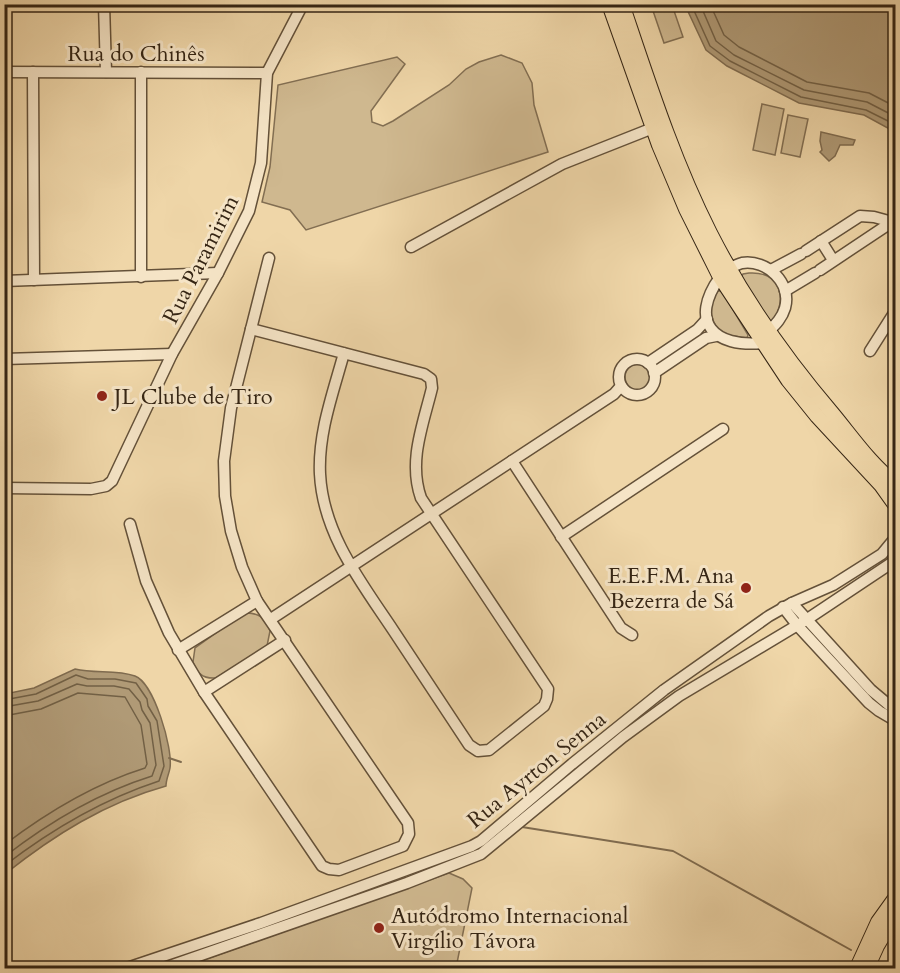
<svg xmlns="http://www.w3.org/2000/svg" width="900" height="973" font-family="Cardo,serif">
<rect width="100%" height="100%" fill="#efd6a8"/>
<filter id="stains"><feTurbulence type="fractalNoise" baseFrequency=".00333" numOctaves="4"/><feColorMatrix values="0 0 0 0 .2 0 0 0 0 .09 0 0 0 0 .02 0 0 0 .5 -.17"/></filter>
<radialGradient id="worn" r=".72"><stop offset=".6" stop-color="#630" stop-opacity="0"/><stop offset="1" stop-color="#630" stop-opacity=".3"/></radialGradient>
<g fill="#cfb88f" stroke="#826e52" stroke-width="1.5">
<polygon points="651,5 672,5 683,37 664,43"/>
<polygon points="501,55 522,63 532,83 534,105 548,152 306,230 290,210 262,202 270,167 278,85 397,57 405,64 371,111 372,122 383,126 393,121 449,85 466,69 479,62"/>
<polygon points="762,104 784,109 775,155 753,150"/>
<polygon points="788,115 808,119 800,157 781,153"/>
<path d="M 749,273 C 780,271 788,298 773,321 L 769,321 L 741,277 L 743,274 Z"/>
<polygon points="718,291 722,291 748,335 747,338 720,334 709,313 714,296"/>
<circle cx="638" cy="377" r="13"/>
<path d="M 244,613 C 257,612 267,618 270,631 L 267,646 L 216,678 C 204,679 196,673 193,662 L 195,648 Z"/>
<polygon points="449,873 463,879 472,888 456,968 181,968"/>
</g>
<g fill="#b09a76" stroke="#7f6b4f" stroke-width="1.5">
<polygon points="685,5 895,5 895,132 864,115 799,103 727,66 706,50"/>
<polygon points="821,132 855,140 853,145 840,145 835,156 829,161 820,152 822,150 820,141"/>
<path d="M 75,669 C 95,674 116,669 135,676 C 154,683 173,748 170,768 C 169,774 166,779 166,786 C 105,803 54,835 5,874 L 5,694 L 34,688 Z"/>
</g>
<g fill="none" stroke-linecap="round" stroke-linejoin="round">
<g stroke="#726045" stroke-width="1.5">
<polyline points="691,4 710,46 730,61 801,97 866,110 896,125"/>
<polyline points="700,4 716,41 734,55 804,90 867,102 896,117"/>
<polyline points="710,4 724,35 739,47 807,82 869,93 896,107"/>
<path d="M 4,700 L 36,694 L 76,675 L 88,679 L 115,679 L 136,683 L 147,699 L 148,706 L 157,721 L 164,766 L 159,781 C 101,800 52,829 4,866"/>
<path d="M 4,707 L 38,701 L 77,684 L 87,686 L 114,686 L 129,689 L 140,702 L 142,710 L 150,723 L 156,765 L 152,776 C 98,793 49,822 4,857"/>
<path d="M 4,716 L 41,709 L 78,693 L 125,697 L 141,725 L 147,764 L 145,768 C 94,784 46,813 4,845"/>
</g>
<g stroke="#7f6b4f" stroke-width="2">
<polyline points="169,758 181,762"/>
<polyline points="522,827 673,851 851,950"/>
<polyline points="875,965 881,968"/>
</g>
<defs>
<g id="minor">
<polyline points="104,4 106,72"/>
<polyline points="4,72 267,73"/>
<polyline points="33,72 34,280"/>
<polyline points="821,241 833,260"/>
<polyline points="411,247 562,164 653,128"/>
<polyline points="806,251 860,216 874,217 896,223"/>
<path d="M 729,268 C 733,267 738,264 742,263 C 767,259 792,283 785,308 C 782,318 776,324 769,331"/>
<polyline points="771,270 801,254"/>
<polyline points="820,270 892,222"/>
<polyline points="141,277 141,72"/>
<path d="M 720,277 C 688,322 714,348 763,343"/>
<polyline points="4,281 218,273"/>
<polyline points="785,291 815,273"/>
<path d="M 251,329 L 424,374 L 431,379 L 432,388 C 423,425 408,461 421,498 L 548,689 L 547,699 L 544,706 L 489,750 L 478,751 L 469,745 C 444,707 418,668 393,630 C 361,582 323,534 320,474 C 318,433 333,393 344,353"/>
<polyline points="870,351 896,310"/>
<polyline points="4,359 172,354"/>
<circle cx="637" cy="377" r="18"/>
<polyline points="648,363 697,330 707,319"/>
<polyline points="654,373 706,338 716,336"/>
<polyline points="512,461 621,628 632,635"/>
<polyline points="4,488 91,489 106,486 112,481 172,354 218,273 249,211 261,163 267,73 303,4"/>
<polyline points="130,524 146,581 169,633 204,692 322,866 329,869 339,870 403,846 409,834 408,823 257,601 242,567 231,531 225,496 224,461 231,408 269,258"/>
<polyline points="561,537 723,429"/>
<polyline points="792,603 871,690 896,711"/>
<polyline points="783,607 797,625 869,703 879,711 896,721"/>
<polyline points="271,619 614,394 621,386"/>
<polyline points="178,650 257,601"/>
<polyline points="204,692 285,640"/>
<polyline points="127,968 261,923 472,846 481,841 572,764 664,690 769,616 792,603 833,585 882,554 896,537"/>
<polyline points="164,968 407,883 481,854 623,737 653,715 679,696 806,620 896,560"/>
</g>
<g id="major">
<polyline points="609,4 659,145 686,209 720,277 788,380 817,416 881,485 896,506"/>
<path d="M 622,4 C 648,81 673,160 710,233 C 743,298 785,358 832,413 C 852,437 871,465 896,484"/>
<polyline points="857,968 878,922 896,897"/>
<polyline points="867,968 877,946 896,914"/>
</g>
</defs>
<use href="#minor" stroke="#645139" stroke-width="13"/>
<use href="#major" stroke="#352514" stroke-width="16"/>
<use href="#minor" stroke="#f5e4c6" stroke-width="10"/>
<use href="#major" stroke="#efd6a8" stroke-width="14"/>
</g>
<g fill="#8f2418" stroke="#f5e4c6" stroke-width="2">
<circle cx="102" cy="396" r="6"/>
<circle cx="746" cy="588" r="6"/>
<circle cx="379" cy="928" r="6"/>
</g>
<g text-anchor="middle" stroke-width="6" stroke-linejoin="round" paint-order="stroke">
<g font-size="22" fill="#352514" stroke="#f5e4c6">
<text x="136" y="61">Rua do Chinês</text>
<text transform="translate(200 259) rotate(-63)" y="8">Rua Paramirim</text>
<text transform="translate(536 769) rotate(-39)" y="8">Rua Ayrton Senna</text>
</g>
<g font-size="22" fill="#352514" stroke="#f5e4c6" text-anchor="start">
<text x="114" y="404">JL Clube de Tiro</text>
<text x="734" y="583" text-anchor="end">E.E.F.M. Ana<tspan x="734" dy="25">Bezerra de Sá</tspan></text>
<text x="391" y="923">Autódromo Internacional<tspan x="391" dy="25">Virgílio Távora</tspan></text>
</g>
</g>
<rect width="900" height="973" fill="none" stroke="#efd6a8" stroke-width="24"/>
<rect x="6" y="6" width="888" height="961" fill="none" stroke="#352514" stroke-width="3"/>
<rect x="12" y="12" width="876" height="949" fill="none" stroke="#352514" stroke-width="1.5"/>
<rect width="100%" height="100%" filter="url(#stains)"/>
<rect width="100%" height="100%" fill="url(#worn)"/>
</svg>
